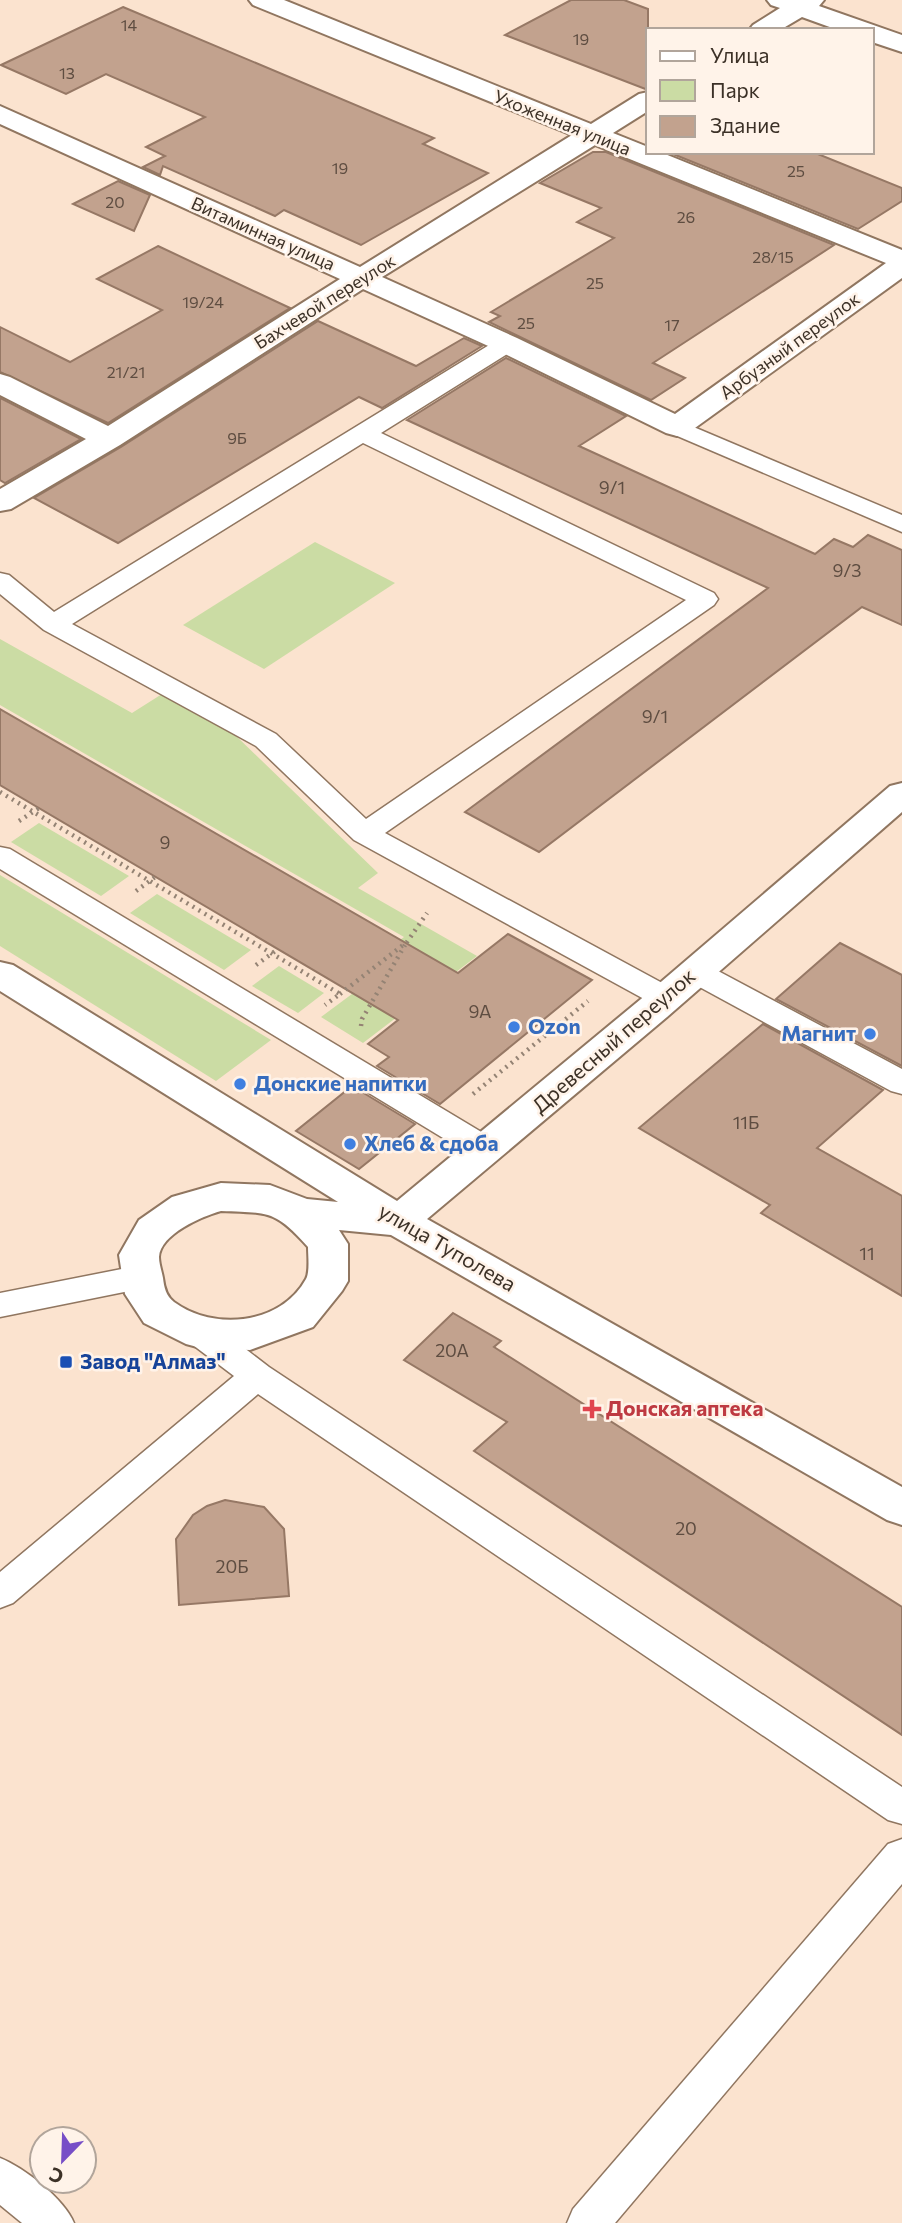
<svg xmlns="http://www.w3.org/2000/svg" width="902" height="2223" font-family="Commissioner,sans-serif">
<rect width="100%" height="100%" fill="#fbe3cf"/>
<g fill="#cbdca4">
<polygon points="315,542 395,583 264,669 183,625"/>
<polygon points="0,639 132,713 162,694 231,731 378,873 358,888 477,956 363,1043 321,1017 352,994 340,986 404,937 0,705"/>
<polygon points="39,823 129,876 101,896 11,842"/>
<polygon points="0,875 271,1040 216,1081 0,946"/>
<polygon points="157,894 251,950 224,970 130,913"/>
<polygon points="279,966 324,993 298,1013 252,986"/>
</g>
<g fill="#c2a28e" stroke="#967865" stroke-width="2">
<polygon points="571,0 624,0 648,9 648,90 505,35"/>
<polygon points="123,7 434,138 423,144 488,173 361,245 284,210 275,216 163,166 160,175 143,167 165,156 146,147 205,117 106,74 66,94 1,65"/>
<polygon points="593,152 606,152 834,245 653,363 685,378 651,400 489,322 500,316 491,312 614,238 577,222 601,208 540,183"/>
<polygon points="668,152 813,152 902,188 902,201 858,229"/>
<polygon points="118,181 150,195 134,231 73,204"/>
<polygon points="158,246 290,308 108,423 0,372 0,327 70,362 162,310 97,279"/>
<polygon points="318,321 416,366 464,338 482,346 382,408 359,397 118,543 34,498 121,447"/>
<polygon points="506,358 626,416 579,446 815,554 834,539 853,547 868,535 902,550 902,625 862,607 539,852 465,812 768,588 407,420"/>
<polygon points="0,398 81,439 5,483 0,480"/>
<polygon points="0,709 458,973 508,934 592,980 440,1104 377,1066 389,1057 368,1044 398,1020 0,785"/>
<polygon points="840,943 902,975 902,1066 776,999"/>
<polygon points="763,1024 883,1090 817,1148 902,1196 902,1296 761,1213 770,1205 639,1128"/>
<polygon points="352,1086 415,1124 359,1169 296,1131"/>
<polygon points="453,1313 501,1341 494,1347 902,1607 902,1735 474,1451 507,1422 404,1360"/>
<polygon points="225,1500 264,1507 284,1529 289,1596 179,1605 176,1539 193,1515 207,1506"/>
</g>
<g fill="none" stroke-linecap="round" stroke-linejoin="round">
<defs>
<g id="service">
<path d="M 507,337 L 515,339 L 519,344 L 515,349 L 381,433 L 714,593 L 718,599 L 714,605 L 385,833 L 677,991 L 681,998 L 677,1005 L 666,1008 L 655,1005 L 354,840 L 256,746 L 44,630 L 0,594 L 0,573 L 9,575 L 54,612 L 499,339 ZM 363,443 L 686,600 L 366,819 L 276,734 L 72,624 Z"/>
<polygon points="677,420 902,515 902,532 668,432 665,427 668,422"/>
<polygon points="0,847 10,849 498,1142 503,1150 498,1158 487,1161 476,1158 0,869"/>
<polygon points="694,961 705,964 902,1069 902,1094 891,1091 683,978 679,971 683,964"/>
<polygon points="142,1265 154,1268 159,1277 154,1286 0,1317 0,1293"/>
<polygon points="201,1320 213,1324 269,1367 902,1787 902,1824 888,1820 258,1394 13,1603 0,1608 0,1572 234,1376 189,1342 184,1333 189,1324"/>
<polygon points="902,1839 902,1884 615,2223 567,2223 573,2209 888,1844"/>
<path d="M 0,2158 C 25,2168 64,2199 74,2223 L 22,2223 L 0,2205 Z"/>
</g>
<g id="minor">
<path d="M 249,0 L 284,0 L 591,124 L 639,94 L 648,92 L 648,111 L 613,133 L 648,147 L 648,152 L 660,152 L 902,250 L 902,278 L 688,433 L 677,436 L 666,433 L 497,350 L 363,289 L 120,445 L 11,509 L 0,511 L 0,489 L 86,439 L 0,395 L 0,374 L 10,377 L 108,426 L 340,279 L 0,124 L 0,106 L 360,267 L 572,135 L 253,5 ZM 595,145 L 886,263 L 675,414 L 517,338 L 382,277 Z"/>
<polygon points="767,0 824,0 819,6 902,35 902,52 872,42 872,30 838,30 802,17 780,30 749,30 753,25 780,8 771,5"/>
</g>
<path id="tertiary" d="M 902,783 L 902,812 L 667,1017 L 427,1219 L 902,1487 L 902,1525 L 887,1520 L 391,1235 L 339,1230 L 348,1244 L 348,1281 L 342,1291 L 313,1327 L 250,1350 L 201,1348 L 186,1344 L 144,1323 L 125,1294 L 119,1255 L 139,1220 L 172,1197 L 221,1183 L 270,1185 L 307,1199 L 338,1202 L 0,991 L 0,962 L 13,965 L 397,1201 L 641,999 L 890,786 ZM 221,1211 C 269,1213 275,1210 308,1247 C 308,1256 310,1272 306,1279 C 281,1325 213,1331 174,1302 C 166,1296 164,1287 163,1278 C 162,1272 159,1264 159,1257 C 160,1234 203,1216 221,1211 Z"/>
</defs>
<use href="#service" stroke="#907660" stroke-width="3"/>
<use href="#minor" stroke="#907660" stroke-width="4"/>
<use href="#tertiary" stroke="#907660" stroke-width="4"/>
<g stroke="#948374" stroke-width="4.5" stroke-dasharray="2 5" stroke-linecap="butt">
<polyline points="0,792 340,994 325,1005"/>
<polyline points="19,821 39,808"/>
<polyline points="136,891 155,877"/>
<polyline points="256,965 278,949"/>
<polyline points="340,994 407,942 427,913"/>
<polyline points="361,1026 362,1019 405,945"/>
<polyline points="473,1094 588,1001"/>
</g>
<use href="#service" fill="#fff" fill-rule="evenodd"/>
<use href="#minor" fill="#fff" fill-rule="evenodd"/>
<use href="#tertiary" fill="#fff" fill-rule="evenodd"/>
</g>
<g fill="#3f7fe0" stroke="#fff3e9" stroke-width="2.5">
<circle cx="514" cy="1027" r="7"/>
<circle cx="870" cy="1034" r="7"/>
<circle cx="240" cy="1084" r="7"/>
<circle cx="350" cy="1144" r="7"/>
</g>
<rect fill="#1a4fb4" stroke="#fff3e9" stroke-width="2.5" x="59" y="1355" width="14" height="14" rx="3.5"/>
<path fill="#e0444e" stroke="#fff3e9" stroke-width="2.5" d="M588.5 1398.5h7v7h7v7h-7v7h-7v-7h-7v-7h7z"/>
<g text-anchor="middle" stroke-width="5" stroke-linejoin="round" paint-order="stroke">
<g font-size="16" fill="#5e4d41">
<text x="129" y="31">14</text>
<text x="581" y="45">19</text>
<text x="67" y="79">13</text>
<text x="340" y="174">19</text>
<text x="796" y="177">25</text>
<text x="115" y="208">20</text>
<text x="686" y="223">26</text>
<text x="773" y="263">28/15</text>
<text x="595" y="289">25</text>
<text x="203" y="308">19/24</text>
<text x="526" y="329">25</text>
<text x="672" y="331">17</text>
<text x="126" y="378">21/21</text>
<text x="237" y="444">9Б</text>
</g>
<g font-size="18" fill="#3c3127" stroke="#fff3e9">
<text transform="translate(562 123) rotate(22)" y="6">Ухоженная улица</text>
<text transform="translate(263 234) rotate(24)" y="6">Витаминная улица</text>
<text transform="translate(325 302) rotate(-32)" y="6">Бахчевой переулок</text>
<text transform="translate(790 346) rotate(-36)" y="6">Арбузный переулок</text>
</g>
<g font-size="18" fill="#5e4d41">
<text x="612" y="494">9/1</text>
<text x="847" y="577">9/3</text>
<text x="655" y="723">9/1</text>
<text x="165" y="849">9</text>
<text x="480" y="1018">9А</text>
<text x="746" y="1129">11Б</text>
<text x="867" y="1260">11</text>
<text x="452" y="1357">20А</text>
<text x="686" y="1535">20</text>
<text x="232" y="1573">20Б</text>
</g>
<g font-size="21" font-weight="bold" fill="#366cbe" stroke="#fff3e9" text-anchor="start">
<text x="528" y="1034">Ozon</text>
<text x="856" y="1041" text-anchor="end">Магнит</text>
<text x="254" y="1091">Донские напитки</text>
<text x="364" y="1151">Хлеб &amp; сдоба</text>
</g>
<g font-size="21" fill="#3c3127" stroke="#fff3e9">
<text transform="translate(614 1041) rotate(-41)" y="7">Древесный переулок</text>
<text transform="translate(447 1248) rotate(30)" y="7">улица Туполева</text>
</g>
<g font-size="21" font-weight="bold" fill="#164399" stroke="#fff3e9" text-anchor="start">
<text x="80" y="1369">Завод "Алмаз"</text>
</g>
<g font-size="21" font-weight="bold" fill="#be3a42" stroke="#fff3e9" text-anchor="start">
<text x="606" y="1416">Донская аптека</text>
</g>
</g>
<rect x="646" y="28" width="228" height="126" fill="#fff3e9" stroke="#b1a59b" stroke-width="2"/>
<rect x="660" y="51" width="35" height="10" fill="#ffffff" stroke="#b1a59b" stroke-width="2"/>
<text x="710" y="63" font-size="21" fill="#3c3127">Улица</text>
<rect x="660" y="80" width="35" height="21" fill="#cbdca4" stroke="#b1a59b" stroke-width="2"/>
<text x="710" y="98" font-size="21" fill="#3c3127">Парк</text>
<rect x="660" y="116" width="35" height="21" fill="#c2a28e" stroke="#b1a59b" stroke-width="2"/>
<text x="710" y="133" font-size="21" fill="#3c3127">Здание</text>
<g transform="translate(63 2160) rotate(203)"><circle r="33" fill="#fff3e9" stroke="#b1a59b" stroke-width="2"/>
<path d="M0-5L12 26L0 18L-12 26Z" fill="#774ec7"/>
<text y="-10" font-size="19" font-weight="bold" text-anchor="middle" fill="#3c3127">С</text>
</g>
</svg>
